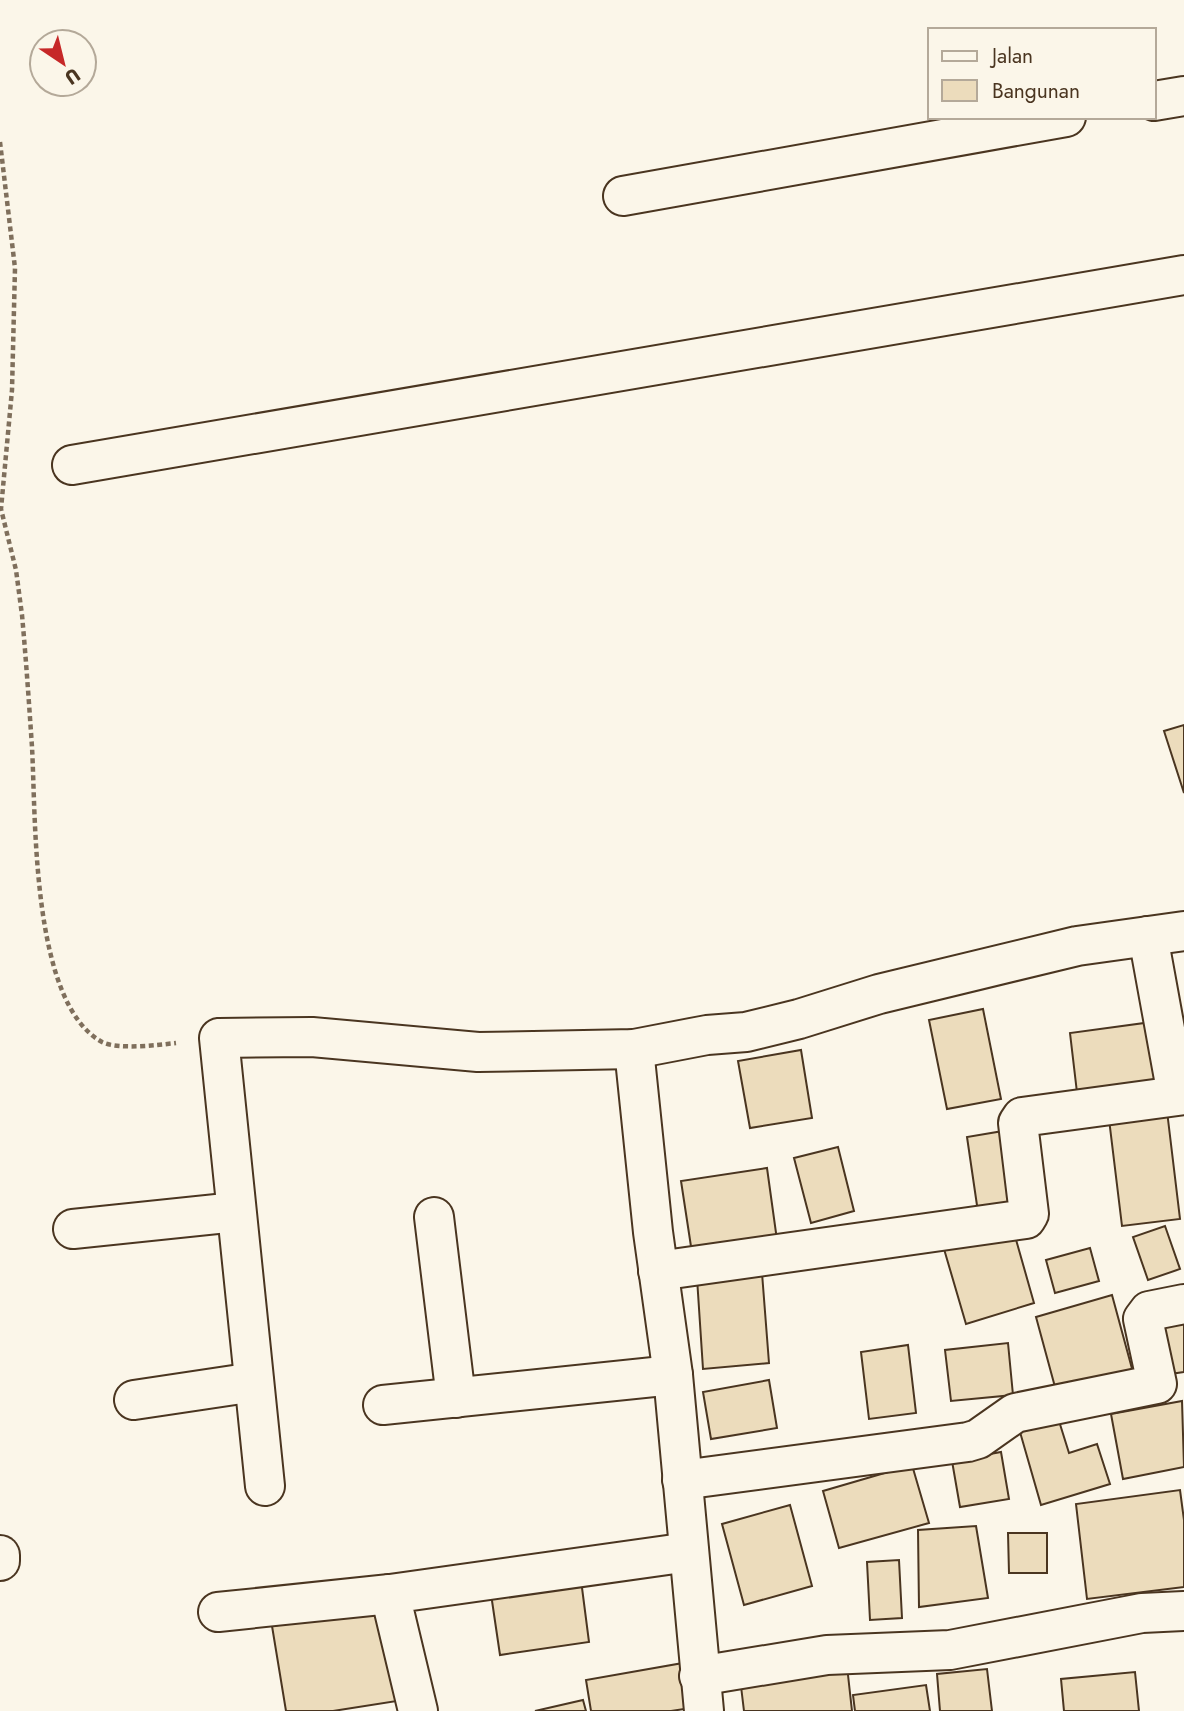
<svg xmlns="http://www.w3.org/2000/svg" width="1184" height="1711" font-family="Jost,sans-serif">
<rect width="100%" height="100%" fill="#fbf6e9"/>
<g fill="#ecdcbc" stroke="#4a3520" stroke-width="2">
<polygon points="1184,725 1184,793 1164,731"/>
<polygon points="983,1009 1001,1099 947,1109 929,1020"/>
<polygon points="1152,1022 1160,1091 1078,1101 1070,1033"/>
<polygon points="801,1050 812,1118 750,1128 738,1061"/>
<polygon points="1167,1111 1180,1219 1122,1226 1109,1119"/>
<polygon points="1009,1130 1021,1213 979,1219 967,1137"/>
<polygon points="838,1147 854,1211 811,1223 794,1158"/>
<polygon points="767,1168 777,1240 692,1253 681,1181"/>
<polygon points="1165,1226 1180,1269 1148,1280 1133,1237"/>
<polygon points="1013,1229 1034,1303 966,1324 944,1249"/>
<polygon points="1090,1248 1099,1281 1055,1293 1046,1260"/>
<polygon points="762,1273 769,1363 703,1369 697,1278"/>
<polygon points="1112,1295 1134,1376 1058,1398 1036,1317"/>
<polygon points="1184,1323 1184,1372 1170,1374 1162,1326"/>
<polygon points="1008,1343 1013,1395 951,1401 945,1350"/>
<polygon points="908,1345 916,1413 869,1419 861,1352"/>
<polygon points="769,1380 777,1428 711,1439 703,1392"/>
<polygon points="1182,1401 1184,1467 1123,1479 1111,1414"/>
<polygon points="1059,1421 1069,1453 1097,1444 1110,1484 1041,1505 1020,1432"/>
<polygon points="1001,1452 1009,1499 960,1507 952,1461"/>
<polygon points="912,1465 929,1523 839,1548 823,1491"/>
<polygon points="1180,1490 1184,1520 1184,1587 1087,1599 1076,1504"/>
<polygon points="790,1505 812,1586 744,1605 722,1524"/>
<polygon points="976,1526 988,1598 919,1607 918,1530"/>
<polygon points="1008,1533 1047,1533 1047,1573 1009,1573"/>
<polygon points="899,1560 902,1618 870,1620 867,1562"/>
<polygon points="581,1580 589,1642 500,1655 491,1594"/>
<polygon points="384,1609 397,1701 333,1711 286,1711 272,1626"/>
<polygon points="683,1663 691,1708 671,1711 591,1711 586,1680"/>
<polygon points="847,1666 852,1711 744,1711 740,1678"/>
<polygon points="987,1669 992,1711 940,1711 937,1674"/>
<polygon points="1135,1672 1139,1711 1064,1711 1061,1679"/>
<polygon points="926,1685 930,1711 855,1711 853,1695"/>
<polygon points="583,1700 586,1711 535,1711"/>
</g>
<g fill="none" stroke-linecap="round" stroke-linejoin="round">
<defs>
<g id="minor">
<polyline points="1154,101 1184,96"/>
<polyline points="623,196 1066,117"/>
<polyline points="72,465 1184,275"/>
<polyline points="1148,936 1177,1095"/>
<polyline points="634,1049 653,1232 673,1375 704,1711"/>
<polyline points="434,1217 456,1398"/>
<polyline points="73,1229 236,1212"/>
<polyline points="658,1271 1026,1219 1029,1214 1018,1123 1022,1117 1184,1095"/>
<polyline points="134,1400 254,1382"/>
<polyline points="383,1405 673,1375"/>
<polyline points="682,1480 968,1442 978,1439 1015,1413 1157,1384 1143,1319 1149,1311 1184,1304"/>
<polyline points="265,1486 219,1038 312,1037 478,1052 634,1049 707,1035 746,1032 799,1019 879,994 1077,946 1184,931"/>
<polyline points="0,1555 0,1561"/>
<polyline points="218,1612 390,1594"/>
<polyline points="699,1676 827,1655 950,1650 1142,1613 1184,1611"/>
<polyline points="418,1711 390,1594 689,1552"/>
</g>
</defs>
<use href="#minor" stroke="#4a3520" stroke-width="42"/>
<path stroke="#7f6f5c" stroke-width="4.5" stroke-dasharray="5 3.5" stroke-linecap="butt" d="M 0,142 L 15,268 L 12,390 L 1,509 L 16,570 L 22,615 C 26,659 29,703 32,747 C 36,819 31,1003 102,1042 C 118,1050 158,1045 176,1043"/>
<use href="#minor" stroke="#fbf6e9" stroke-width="38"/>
</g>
<rect x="928" y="28" width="228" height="91" fill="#fbf6e9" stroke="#b4a999" stroke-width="2"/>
<rect x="942" y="51" width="35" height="10" fill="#fbf6e9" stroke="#b4a999" stroke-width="2"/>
<text x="992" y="63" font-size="21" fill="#4a3520">Jalan</text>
<rect x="942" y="80" width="35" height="21" fill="#ecdcbc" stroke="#b4a999" stroke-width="2"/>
<text x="992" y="98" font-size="21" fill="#4a3520">Bangunan</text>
<g transform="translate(63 63) rotate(145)"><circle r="33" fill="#fbf6e9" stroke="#b4a999" stroke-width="2"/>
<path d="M0-5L12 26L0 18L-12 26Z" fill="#c62828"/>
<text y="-10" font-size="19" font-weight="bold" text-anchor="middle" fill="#4a3520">U</text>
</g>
</svg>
